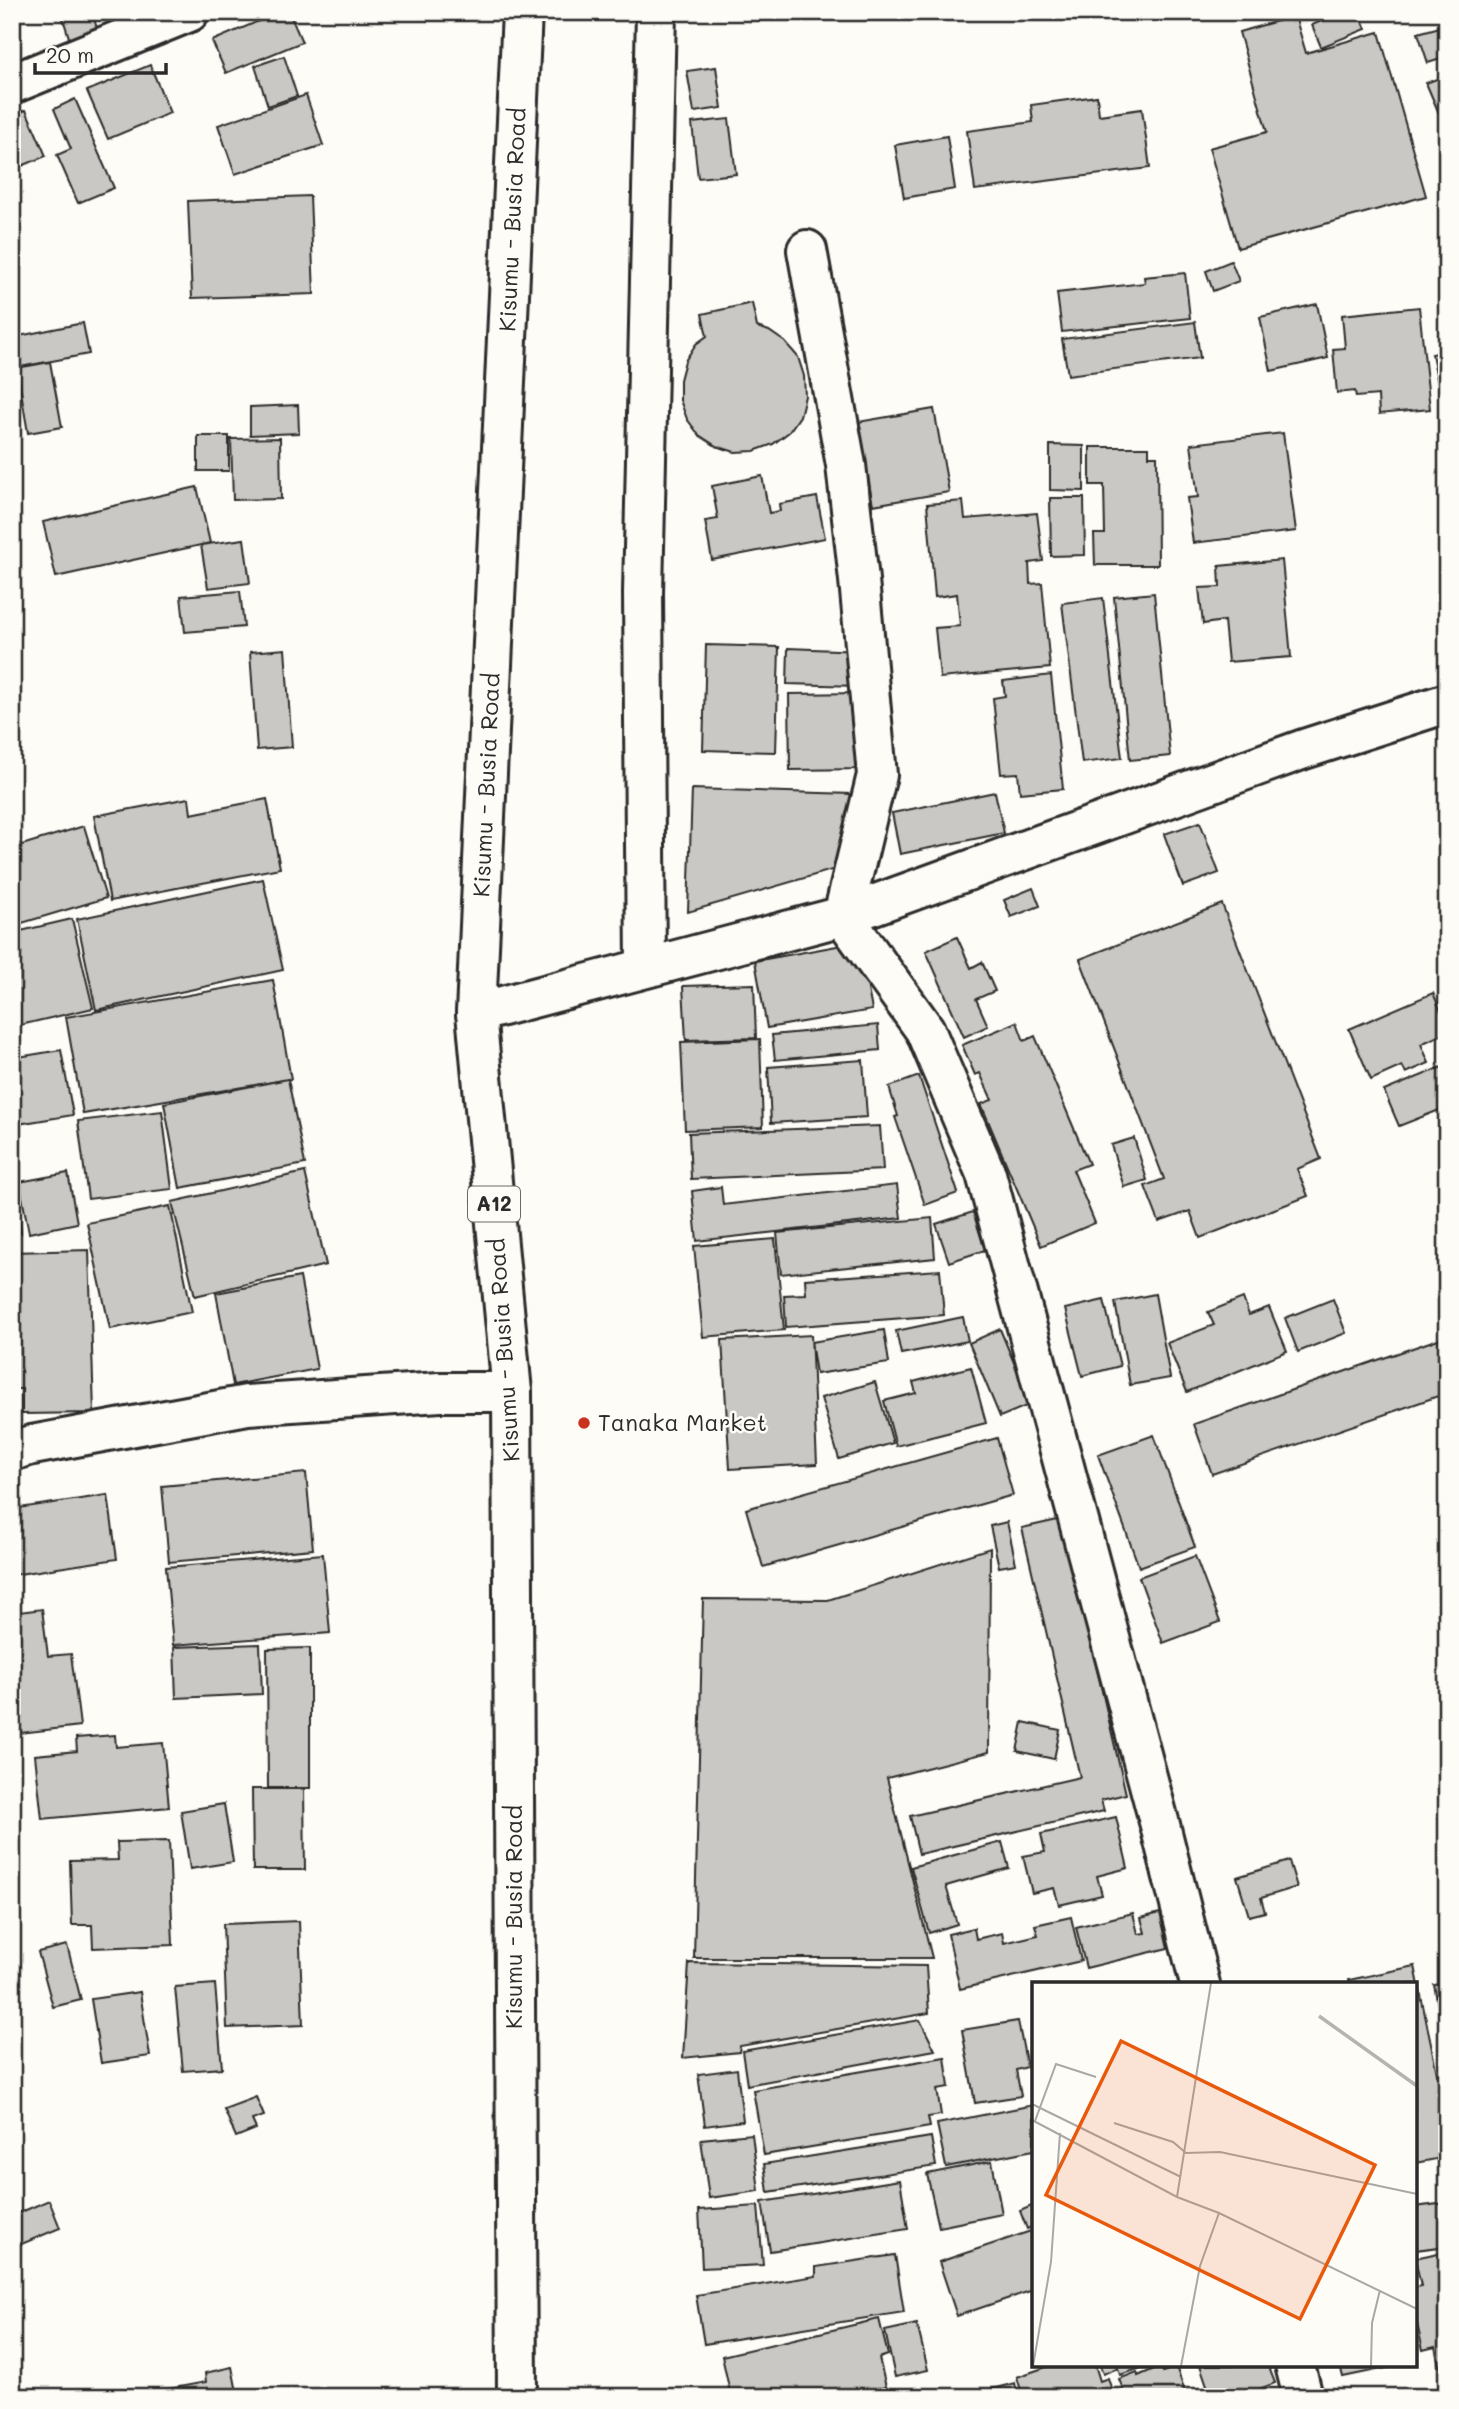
<svg xmlns="http://www.w3.org/2000/svg" width="1459" height="2409" font-family="Mali,sans-serif">
<rect width="100%" height="100%" fill="#fdfcf7"/>
<filter id="ink" filterUnits="userSpaceOnUse"><feTurbulence type="fractalNoise" baseFrequency=".0143" numOctaves="2"/><feDisplacementMap in="SourceGraphic" scale="14" xChannelSelector="R" yChannelSelector="G"/><feConvolveMatrix kernelMatrix="1 2 1 2 8 2 1 2 1" color-interpolation-filters="sRGB"/></filter>
<g filter="url(#ink)">
<g fill="#c9c8c4" stroke="#2b2b2b" stroke-width="2">
<polygon points="61,12 92,12 99,35 71,44"/>
<polygon points="117,12 141,12 119,19"/>
<polygon points="280,12 289,12 302,42 226,73 212,41"/>
<polygon points="1343,12 1359,12 1366,29 1321,47 1312,25"/>
<polygon points="1295,16 1306,53 1379,32 1426,196 1238,248 1209,148 1267,132 1239,32"/>
<polygon points="1447,25 1447,57 1428,63 1418,33"/>
<polygon points="284,56 297,96 268,106 255,66"/>
<polygon points="150,65 170,113 108,139 87,91"/>
<polygon points="716,67 722,108 694,112 687,71"/>
<polygon points="1447,75 1447,132 1426,83"/>
<polygon points="306,95 323,145 235,174 218,125"/>
<polygon points="1097,96 1099,115 1142,109 1150,168 975,190 967,131 1033,122 1031,105"/>
<polygon points="75,99 114,188 78,203 57,155 71,149 54,109"/>
<polygon points="26,110 46,156 12,170 12,115"/>
<polygon points="729,119 736,174 698,178 692,123"/>
<polygon points="947,136 955,189 904,198 895,145"/>
<polygon points="310,196 314,294 192,298 188,201"/>
<polygon points="1231,261 1239,281 1213,291 1206,271"/>
<polygon points="1185,273 1190,318 1062,332 1057,293 1145,283 1144,277"/>
<polygon points="752,303 757,327 769,331 785,342 798,357 804,376 805,396 800,416 789,432 773,444 754,451 735,452 716,446 699,435 687,419 680,400 680,380 685,361 696,344 707,336 702,314"/>
<polygon points="1317,304 1328,358 1271,371 1260,317"/>
<polygon points="1419,307 1430,409 1379,414 1378,395 1356,397 1355,391 1337,393 1333,349 1345,348 1342,315"/>
<polygon points="1195,322 1200,358 1068,375 1062,339"/>
<polygon points="83,323 89,354 20,367 14,337"/>
<polygon points="1447,351 1447,402 1442,403 1432,354"/>
<polygon points="50,362 62,427 28,433 17,368"/>
<polygon points="298,405 299,433 250,435 250,407"/>
<polygon points="934,409 949,492 873,505 858,422"/>
<polygon points="1283,433 1296,531 1193,543 1187,498 1198,497 1191,444"/>
<rect x="198" y="436" width="31" height="35"/>
<polygon points="280,438 281,499 233,500 231,439"/>
<polygon points="1050,445 1084,446 1084,491 1050,490"/>
<polygon points="1090,447 1149,447 1149,456 1157,456 1158,565 1095,565 1094,534 1105,534 1104,485 1090,485"/>
<polygon points="762,476 769,513 780,511 779,504 817,497 825,538 712,560 705,521 718,519 712,486"/>
<polygon points="197,487 210,543 56,577 43,522"/>
<polygon points="1050,498 1084,498 1085,555 1051,556"/>
<polygon points="963,501 965,519 1037,513 1043,561 1029,563 1030,584 1042,583 1050,668 940,678 935,628 960,626 957,594 935,597 927,504"/>
<polygon points="244,539 250,583 208,588 201,545"/>
<polygon points="1282,560 1291,657 1228,662 1224,621 1203,624 1199,588 1220,587 1219,566"/>
<polygon points="240,591 244,627 185,632 181,596"/>
<polygon points="1154,593 1170,756 1130,760 1114,597"/>
<polygon points="1103,598 1122,758 1082,763 1062,603"/>
<polygon points="706,645 779,647 776,752 703,750"/>
<polygon points="788,648 860,651 858,686 787,684"/>
<polygon points="285,649 292,747 257,750 250,652"/>
<polygon points="1051,675 1063,789 1020,793 1018,773 1001,774 993,698 1005,696 1003,681"/>
<polygon points="863,693 864,769 790,770 789,694"/>
<polygon points="692,789 853,794 849,865 688,912"/>
<polygon points="995,792 1004,833 900,854 892,813"/>
<polygon points="189,798 191,814 267,799 280,868 110,901 94,816"/>
<polygon points="1200,822 1219,873 1183,886 1164,834"/>
<polygon points="84,826 106,898 12,926 12,848"/>
<polygon points="263,879 283,970 96,1010 77,919"/>
<polygon points="1033,888 1040,906 1011,917 1004,900"/>
<polygon points="1222,904 1321,1159 1297,1169 1308,1196 1200,1238 1190,1211 1159,1222 1145,1186 1164,1179 1080,959"/>
<polygon points="72,919 93,1008 12,1027 12,933"/>
<polygon points="957,937 971,968 982,962 995,991 976,999 988,1026 964,1037 926,951"/>
<polygon points="859,942 872,1010 767,1028 755,961"/>
<polygon points="273,980 291,1079 83,1114 66,1017"/>
<polygon points="754,984 756,1038 686,1040 683,986"/>
<polygon points="1433,993 1447,1025 1447,1032 1421,1044 1429,1063 1406,1073 1402,1066 1371,1080 1349,1029"/>
<polygon points="1017,1022 1024,1041 1035,1036 1089,1164 1073,1170 1095,1223 1041,1246 981,1104 992,1100 980,1073 975,1075 962,1045"/>
<polygon points="878,1025 880,1050 775,1060 772,1035"/>
<polygon points="760,1039 763,1127 685,1130 681,1042"/>
<polygon points="61,1050 73,1115 12,1125 12,1058"/>
<polygon points="863,1060 867,1117 771,1123 768,1067"/>
<polygon points="1447,1065 1447,1107 1399,1126 1384,1091"/>
<polygon points="919,1076 958,1193 925,1205 895,1117 898,1116 889,1087"/>
<polygon points="288,1079 305,1164 180,1188 164,1103"/>
<polygon points="162,1111 172,1189 88,1199 78,1121"/>
<polygon points="880,1126 883,1170 691,1179 689,1133"/>
<polygon points="1134,1138 1147,1180 1124,1187 1111,1145"/>
<polygon points="14,1171 21,1233 12,1234 12,1172"/>
<polygon points="305,1172 326,1265 195,1296 172,1202"/>
<polygon points="68,1173 77,1223 29,1233 19,1182"/>
<polygon points="897,1185 901,1218 697,1241 692,1191 721,1187 723,1205"/>
<polygon points="170,1206 192,1312 110,1329 87,1223"/>
<polygon points="973,1212 985,1250 949,1262 936,1224"/>
<polygon points="932,1218 935,1258 781,1274 777,1233"/>
<polygon points="775,1239 784,1330 703,1337 694,1246"/>
<polygon points="89,1250 94,1413 22,1414 22,1389 12,1389 12,1252"/>
<polygon points="940,1270 944,1315 786,1327 784,1295 806,1294 805,1279"/>
<polygon points="300,1277 317,1369 233,1385 216,1293"/>
<polygon points="1155,1294 1170,1378 1130,1385 1115,1302"/>
<polygon points="1243,1298 1249,1315 1269,1307 1287,1351 1187,1392 1167,1343 1214,1325 1208,1312"/>
<polygon points="1333,1299 1346,1333 1298,1352 1285,1318"/>
<polygon points="1104,1300 1120,1366 1082,1376 1065,1309"/>
<polygon points="963,1317 968,1341 901,1354 896,1331"/>
<polygon points="1000,1329 1031,1404 1000,1417 969,1343"/>
<polygon points="884,1330 889,1363 816,1374 811,1342"/>
<polygon points="811,1335 817,1464 730,1469 722,1340"/>
<polygon points="1447,1336 1447,1393 1212,1474 1194,1424"/>
<polygon points="971,1367 986,1423 896,1446 884,1401 916,1393 913,1382"/>
<polygon points="875,1382 893,1443 839,1459 821,1398"/>
<polygon points="1154,1435 1195,1547 1139,1567 1098,1455"/>
<polygon points="997,1438 1013,1495 763,1567 746,1509"/>
<polygon points="306,1473 313,1549 169,1562 162,1486"/>
<polygon points="108,1495 117,1559 12,1575 12,1509"/>
<polygon points="1062,1519 1126,1794 1101,1800 1104,1811 919,1854 910,1816 1080,1777 1022,1528"/>
<polygon points="1007,1522 1016,1564 999,1567 990,1526"/>
<polygon points="990,1548 989,1752 887,1778 932,1958 694,1958 703,1599 828,1600"/>
<polygon points="323,1554 330,1633 173,1645 166,1567"/>
<polygon points="1195,1556 1220,1622 1163,1643 1139,1577"/>
<polygon points="42,1609 48,1656 71,1654 80,1726 12,1734 12,1613"/>
<polygon points="260,1644 262,1694 176,1698 174,1647"/>
<polygon points="310,1648 310,1788 268,1788 267,1649"/>
<polygon points="1023,1722 1060,1730 1054,1759 1017,1751"/>
<polygon points="115,1735 116,1747 163,1743 169,1807 42,1819 35,1755 77,1751 76,1738"/>
<polygon points="252,1789 304,1789 305,1870 253,1870"/>
<polygon points="224,1804 233,1862 190,1869 181,1811"/>
<polygon points="1116,1817 1128,1868 1097,1876 1102,1895 1059,1905 1054,1888 1032,1893 1023,1856 1045,1852 1041,1834"/>
<polygon points="169,1841 173,1945 93,1948 92,1925 72,1925 70,1861 118,1860 117,1842"/>
<polygon points="1002,1842 1009,1868 946,1886 957,1924 929,1933 911,1867"/>
<polygon points="1289,1861 1297,1887 1261,1898 1265,1912 1249,1916 1237,1877"/>
<polygon points="1133,1913 1138,1934 1145,1933 1141,1918 1160,1913 1168,1948 1086,1968 1076,1927"/>
<polygon points="1071,1917 1081,1961 960,1989 948,1934 974,1928 976,1939 1002,1933 1004,1943 1038,1935 1035,1925"/>
<polygon points="299,1921 303,2025 227,2028 223,1924"/>
<polygon points="67,1945 81,2000 53,2007 38,1952"/>
<polygon points="689,1963 926,1966 929,2013 740,2046 739,2052 683,2058"/>
<polygon points="1415,1966 1447,2123 1447,2157 1415,2163 1415,1984 1350,1984 1349,1980"/>
<polygon points="1447,1983 1447,2050 1434,1985"/>
<polygon points="215,1984 222,2068 183,2071 175,1987"/>
<polygon points="140,1992 150,2056 101,2063 91,1999"/>
<polygon points="920,2020 935,2050 747,2085 742,2051"/>
<polygon points="1018,2021 1027,2067 1016,2070 1021,2096 975,2103 962,2030"/>
<polygon points="945,2057 949,2087 937,2089 941,2115 928,2117 930,2127 764,2155 753,2090"/>
<polygon points="737,2069 743,2121 705,2126 698,2074"/>
<polygon points="256,2097 264,2116 252,2120 256,2129 236,2137 224,2109"/>
<polygon points="1034,2105 1034,2150 946,2167 937,2124"/>
<polygon points="752,2134 759,2191 709,2198 701,2139"/>
<polygon points="931,2137 936,2166 768,2192 764,2164"/>
<polygon points="992,2161 1002,2214 939,2227 927,2174"/>
<polygon points="900,2180 908,2229 770,2251 762,2202"/>
<polygon points="49,2200 60,2228 12,2248 12,2216"/>
<polygon points="1447,2203 1447,2246 1415,2250 1415,2207"/>
<polygon points="1034,2205 1034,2226 1027,2229 1020,2211"/>
<polygon points="758,2206 763,2265 702,2268 699,2210"/>
<polygon points="1034,2230 1034,2292 1033,2290 957,2316 939,2262"/>
<polygon points="1447,2251 1447,2373 1441,2374 1435,2347 1423,2350 1415,2315 1415,2287 1421,2286 1415,2258"/>
<polygon points="895,2255 904,2312 704,2344 696,2295 816,2276 816,2267"/>
<polygon points="879,2319 888,2355 879,2358 886,2387 846,2397 731,2397 722,2356"/>
<polygon points="917,2324 928,2370 895,2377 885,2331"/>
<polygon points="1052,2365 1095,2365 1100,2381 1108,2378 1114,2397 1023,2397 1017,2377"/>
<polygon points="1100,2365 1150,2365 1120,2375 1118,2368 1103,2374"/>
<polygon points="1200,2365 1268,2365 1275,2383 1239,2397 1211,2397"/>
<polygon points="1340,2365 1396,2365 1396,2366 1343,2377"/>
<polygon points="1161,2366 1163,2372 1176,2367 1186,2394 1178,2397 1126,2397 1119,2379 1137,2372 1138,2376"/>
<polygon points="232,2367 238,2397 143,2397 142,2394 206,2382 205,2373"/>
<polygon points="1015,2383 1018,2397 961,2397"/>
</g>
<g fill="none" stroke-linecap="round" stroke-linejoin="round">
<defs>
<g id="minor">
<polyline points="12,84 189,12"/>
<polyline points="807,250 846,465 859,580 877,775 843,916 925,1030 986,1174 1160,1825 1200,1984"/>
<polyline points="646,967 643,593 656,12"/>
<polyline points="476,1013 843,916 1304,749 1447,703"/>
<polyline points="12,1451 32,1445 247,1405 440,1392 512,1392"/>
<polyline points="1295,2365 1303,2397"/>
</g>
<g id="trunk">
<path id="s1" d="M 517,2397 L 512,1392 L 476,1013 L 522,12"/>
</g>
</defs>
<use href="#minor" stroke="#2b2b2b" stroke-width="44"/>
<use href="#trunk" stroke="#2b2b2b" stroke-width="44"/>
<use href="#minor" stroke="#fdfcf7" stroke-width="38"/>
<use href="#trunk" stroke="#fdfcf7" stroke-width="38"/>
</g>
</g>
<circle fill="#c8321e" stroke="#fdfcf7" stroke-width="2.5" cx="584" cy="1423" r="7"/>
<g text-anchor="middle" stroke-width="5" stroke-linejoin="round" paint-order="stroke">
<rect fill="#fdfcf7" stroke="#6a6a68" stroke-width="2" x="468" y="1186.5" width="52" height="35" rx="5"/>
<g font-size="21" font-weight="bold" fill="#2b2b2b">
<text x="494" y="1211">A12</text>
</g>
<g font-size="23" fill="#2b2b2b" stroke="#fdfcf7">
<text dy="8" stroke="none"><textPath href="#s1" startOffset="2180">Kisumu - Busia Road</textPath></text>
<text dy="8" stroke="none"><textPath href="#s1" startOffset="1614">Kisumu - Busia Road</textPath></text>
<text transform="translate(504 1350) rotate(-94)" y="8">Kisumu - Busia Road</text>
<text transform="translate(514 1917) rotate(-90)" y="8">Kisumu - Busia Road</text>
</g>
<g font-size="23" fill="#2b2b2b" stroke="#fdfcf7" text-anchor="start">
<text x="598" y="1431">Tanaka Market</text>
</g>
</g>
<g transform="translate(1032 1982)">
<rect width="385" height="385" fill="#fdfcf7"/>
<path fill="none" stroke="#b5b4b1" stroke-width="3.5" d="M 287,34 L 385,104"/>
<path fill="none" stroke="#a9a8a5" stroke-width="2" d="M 0,122 L 149,195M 0,138 L 145,215 L 187,231 L 385,327M 3,139 L 24,82 L 64,95M 82,141 L 141,160 L 154,171 L 188,170 L 385,212M 145,215 L 179,1M 1,384 L 19,280 L 28,151M 149,384 L 168,284 L 187,231M 339,384 L 340,341 L 348,308"/>
<path fill="#e8590c" fill-opacity="0.15" stroke="#e8590c" stroke-width="3.5" d="M 89,59 L 343,183 L 268,337 L 14,213 Z"/>
<rect width="385" height="385" fill="none" stroke="#2b2b2b" stroke-width="3.5"/>
</g>
<rect width="1459" height="2409" fill="none" stroke="#fdfcf7" stroke-width="42"/>
<rect x="21" y="21" width="1417" height="2367" fill="none" stroke="#2b2b2b" stroke-width="2.5" filter="url(#ink)"/>
<path d="M35 63v10h131v-10" fill="none" stroke="#2b2b2b" stroke-width="3.5"/>
<text x="46" y="63" font-size="21" fill="#2b2b2b" stroke="#fdfcf7" stroke-width="5" paint-order="stroke">20 m</text>
</svg>
